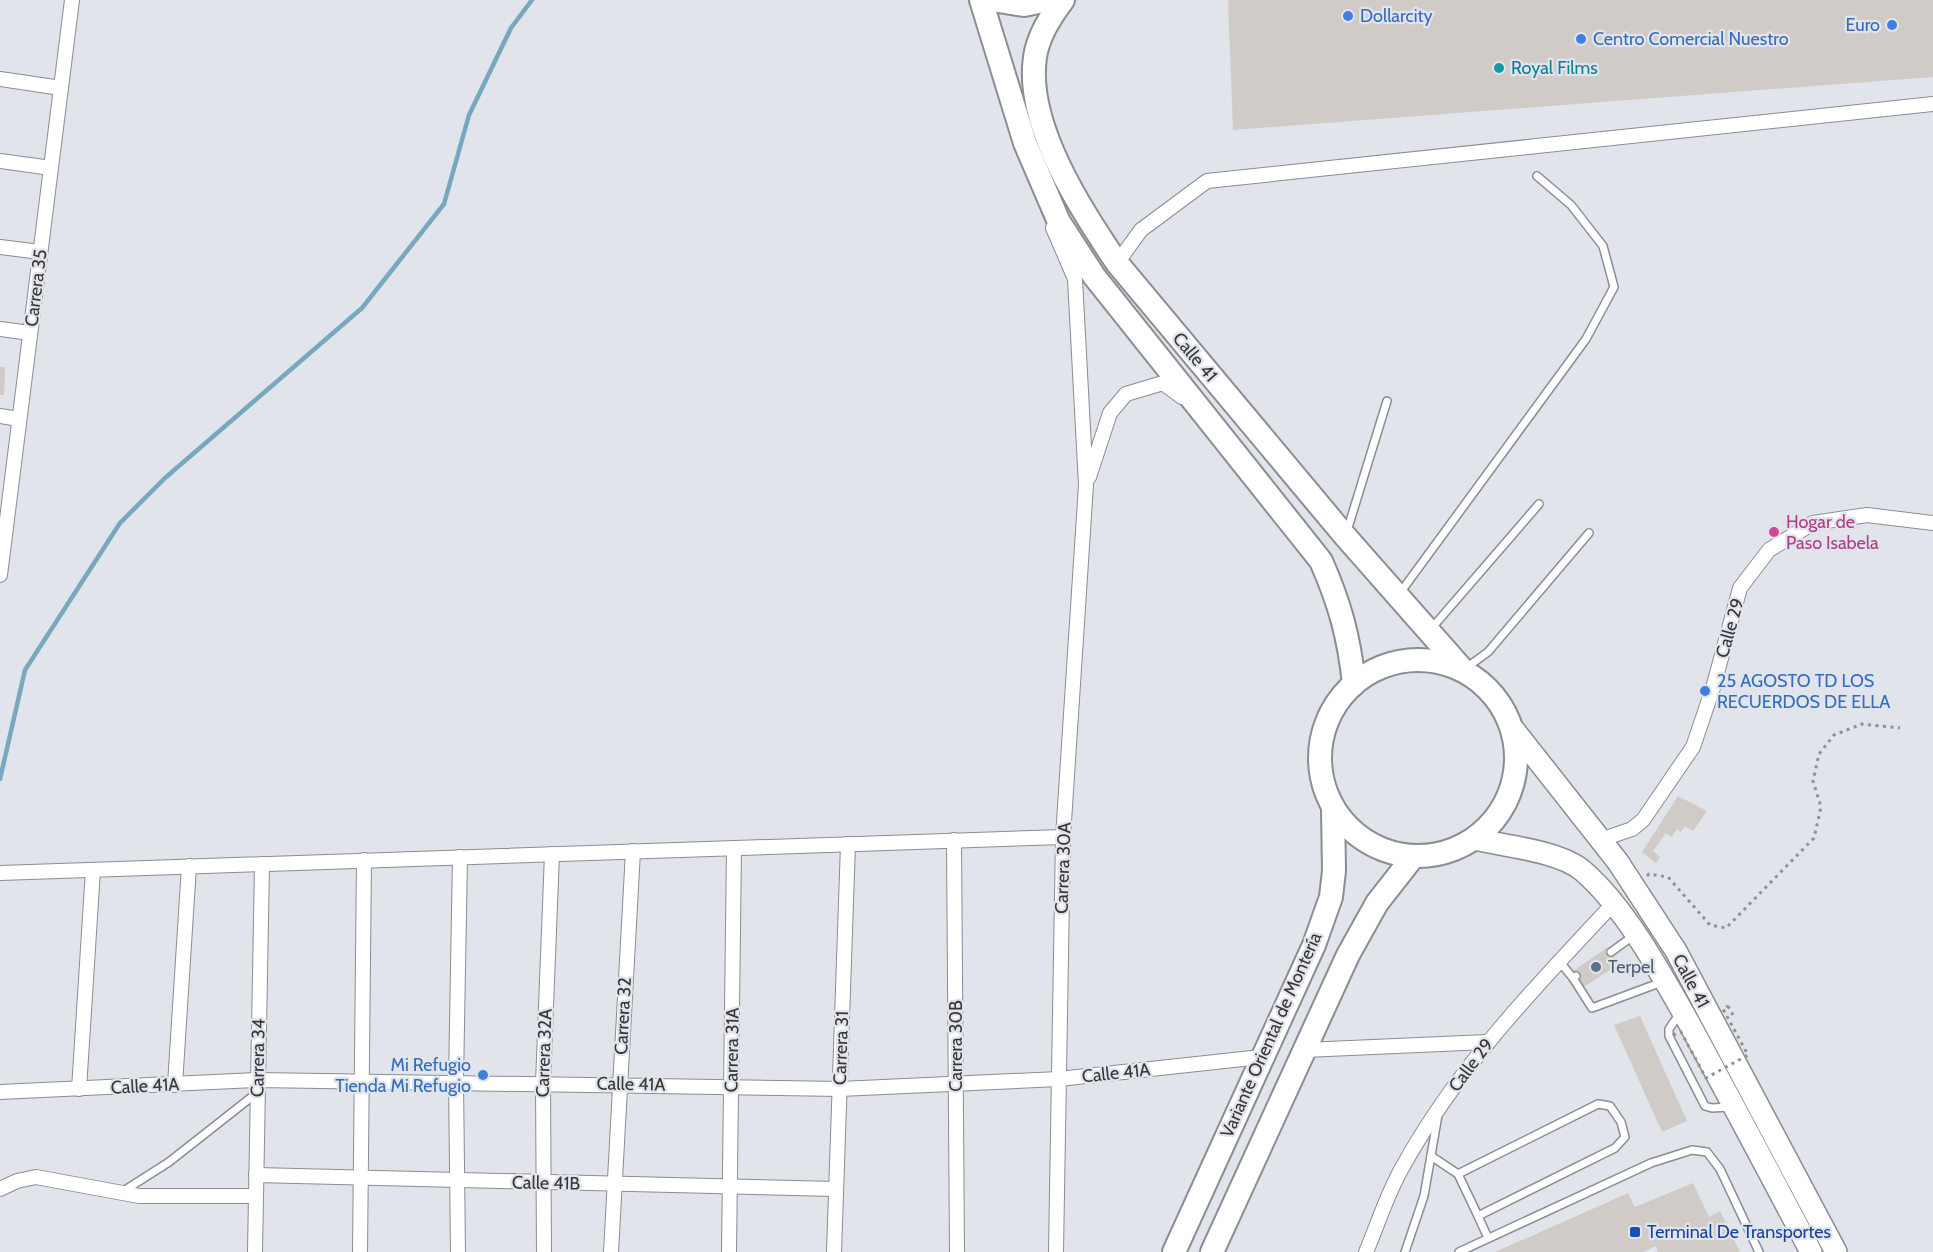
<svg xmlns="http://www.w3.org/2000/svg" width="1933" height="1252" font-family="Cabin,sans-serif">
<rect width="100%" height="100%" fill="#e1e4ea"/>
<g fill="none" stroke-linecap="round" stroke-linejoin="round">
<polyline stroke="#77a8be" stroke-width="4.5" points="0,779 25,670 120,523 165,478 362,308 444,204 469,115 511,28 532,0"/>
</g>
<g fill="#d1cbc8">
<polygon points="1228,0 1933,0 1933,77 1233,130"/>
<polygon points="0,367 5,367 4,395 0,395"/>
<polygon points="1678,796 1707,811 1693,831 1685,826 1681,832 1677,829 1672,837 1666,833 1653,851 1660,857 1656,863 1642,852"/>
<polygon points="1608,947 1619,964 1584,987 1573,971"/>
<polygon points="1640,1016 1687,1121 1662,1132 1614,1025"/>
<polygon points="1693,1183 1709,1217 1720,1211 1740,1252 1658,1252 1656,1246 1643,1252 1495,1252 1628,1193 1635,1207"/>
</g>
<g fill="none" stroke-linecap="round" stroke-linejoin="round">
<defs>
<g id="service">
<polyline points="1347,531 1387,401"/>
<polyline points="1400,593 1586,339 1614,287 1603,246 1571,205 1537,176"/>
<polyline points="1431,629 1539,504"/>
<polyline points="1466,668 1488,652 1589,533"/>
<polyline points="1611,952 1633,936"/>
<polyline points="1559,961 1573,978"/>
<polyline points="1576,976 1573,978 1592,1008 1662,982"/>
<polyline points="1680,1013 1669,1029 1669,1036 1705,1106 1712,1108 1730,1107"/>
<polyline points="1431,1156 1458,1174 1478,1216"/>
<polyline points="1458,1174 1598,1104 1610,1106 1621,1122 1625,1137 1615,1148 1478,1216 1488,1238"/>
<polyline points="122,1192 169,1162 258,1092"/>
<polyline points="1405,1252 1424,1196 1438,1115"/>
<polyline points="1459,1252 1651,1163 1692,1150 1707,1152 1720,1169 1759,1252"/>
</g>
<g id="minor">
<polyline points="0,79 61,88"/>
<polyline points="0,161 51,168"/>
<polyline points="1053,228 1075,279 1086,485 1063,837 1056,1252"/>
<polyline points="0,247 40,252"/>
<polyline points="1117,263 1141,230 1207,181 1933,104"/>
<polyline points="0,329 30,333"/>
<polyline points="0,416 19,419"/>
<polyline points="1089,477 1110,413 1126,394 1163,383 1182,397"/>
<polyline points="0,575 72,0"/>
<polyline points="954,840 957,1252"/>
<polyline points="1600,840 1632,829 1643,820 1693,747 1713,688 1740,588 1769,550 1813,523 1867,515 1933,523"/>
<polyline points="0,873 1063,837"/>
<polyline points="1305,1050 1487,1042"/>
<polyline points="175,1085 189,866"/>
<polyline points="79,1089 93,870"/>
<polyline points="0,1092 258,1080 840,1089 1059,1079 1261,1057"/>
<polyline points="256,1175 836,1189"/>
<polyline points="0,1189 17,1181 36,1177 139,1196 256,1196"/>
<polyline points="255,1252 262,864"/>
<polyline points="360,1252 364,860"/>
<polyline points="458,1252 456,1081 460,857"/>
<polyline points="544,1252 543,1083 552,854"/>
<polyline points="611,1252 633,851"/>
<polyline points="729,1252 734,848"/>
<polyline points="834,1252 848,844"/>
<path d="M 1366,1252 C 1378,1224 1387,1194 1402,1168 C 1457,1068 1535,987 1613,904"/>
</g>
<g id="primary">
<polyline points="1514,730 1618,862 1676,951 1836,1252"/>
<path d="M 1475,839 C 1504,846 1560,851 1583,871 C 1625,907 1662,975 1689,1023 C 1730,1099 1771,1175 1811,1252"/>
</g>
<g id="trunk">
<path d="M 981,0 L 1025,143 L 1059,222 L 1094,276 L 1321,561 C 1340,604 1349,637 1354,684"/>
<polyline points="992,0 1024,5 1048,0"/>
<path d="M 1063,0 C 1050,17 1038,36 1035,57 C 1025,125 1081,209 1117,263 L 1345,536 L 1463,670"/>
<circle cx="1418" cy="758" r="98"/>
<polyline points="1174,1252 1314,945 1331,897 1334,871 1333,809"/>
<polyline points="1212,1252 1348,955 1377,903 1413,857"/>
</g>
</defs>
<use href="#service" stroke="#8a8d92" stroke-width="10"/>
<use href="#minor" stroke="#8a8d92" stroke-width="16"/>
<use href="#primary" stroke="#8a8d92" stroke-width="24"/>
<use href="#trunk" stroke="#8a8d92" stroke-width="26"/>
<g stroke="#8f9195" stroke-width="3" stroke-dasharray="3 4.5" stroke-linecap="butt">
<polyline points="1647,876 1649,874 1668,877 1710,925 1726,928 1814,838 1821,807 1813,781 1819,754 1834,735 1862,724 1900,728"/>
<polyline points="1728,1006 1733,1015"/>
</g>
<use href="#service" stroke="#fff" stroke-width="7"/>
<use href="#minor" stroke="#fff" stroke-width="14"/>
<use href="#primary" stroke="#fff" stroke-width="21"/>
<use href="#trunk" stroke="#fff" stroke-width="22"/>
<polyline stroke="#8f9195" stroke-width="3" stroke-dasharray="3 4.5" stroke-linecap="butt" points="1673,1035 1681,1032 1706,1078 1748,1055 1723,1009 1728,1006"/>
</g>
<g fill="#3f7fe0" stroke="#e1e4ea" stroke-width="2">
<circle cx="1348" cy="16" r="6"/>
<circle cx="1892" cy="25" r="6"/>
<circle cx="1581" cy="39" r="6"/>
<circle cx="1705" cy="691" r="6"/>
<circle cx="483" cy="1075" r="6"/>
</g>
<circle fill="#0f9aa8" stroke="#e1e4ea" stroke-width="2" cx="1499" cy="68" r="6"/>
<circle fill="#d1479c" stroke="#e1e4ea" stroke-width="2" cx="1774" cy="532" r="6"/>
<circle fill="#5c6f8a" stroke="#e1e4ea" stroke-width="2" cx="1596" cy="967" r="6"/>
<rect fill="#1a4fb4" stroke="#e1e4ea" stroke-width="2" x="1629" y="1226" width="12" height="12" rx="3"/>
<g text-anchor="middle" stroke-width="4.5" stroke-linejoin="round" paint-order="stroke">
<g font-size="18" fill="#366cbe" stroke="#e1e4ea" text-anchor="start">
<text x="1360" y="22">Dollarcity</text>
<text x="1880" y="31" text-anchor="end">Euro</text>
<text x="1593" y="45">Centro Comercial Nuestro</text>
<text x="1717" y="687">25 AGOSTO TD LOS<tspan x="1717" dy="21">RECUERDOS DE ELLA</tspan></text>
<text x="471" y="1071" text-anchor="end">Mi Refugio<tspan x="471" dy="21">Tienda Mi Refugio</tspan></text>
</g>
<g font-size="18" fill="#0d838f" stroke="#e1e4ea" text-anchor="start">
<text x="1511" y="74">Royal Films</text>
</g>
<g font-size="18" fill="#363739" stroke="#e1e4ea">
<text transform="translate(36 288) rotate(-83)" y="6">Carrera 35</text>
<text transform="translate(1195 357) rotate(50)" y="6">Calle 41</text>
<text transform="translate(1730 628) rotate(-74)" y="6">Calle 29</text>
<text transform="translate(1063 868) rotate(-88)" y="6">Carrera 30A</text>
<text transform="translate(1691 981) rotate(62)" y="6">Calle 41</text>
<text transform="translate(623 1016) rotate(-87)" y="6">Carrera 32</text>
<text transform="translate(1271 1035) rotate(-66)" y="6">Variante Oriental de Montería</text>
<text transform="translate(956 1046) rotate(-90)" y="6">Carrera 30B</text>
<text transform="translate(841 1048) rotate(-88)" y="6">Carrera 31</text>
<text transform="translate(732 1050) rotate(-89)" y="6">Carrera 31A</text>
<text transform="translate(544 1053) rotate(-88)" y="6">Carrera 32A</text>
<text transform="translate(258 1058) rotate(-89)" y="6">Carrera 34</text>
<text transform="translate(1471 1065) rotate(-53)" y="6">Calle 29</text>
<text transform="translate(1116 1073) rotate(-6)" y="6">Calle 41A</text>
<text transform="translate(631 1084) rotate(1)" y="6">Calle 41A</text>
<text transform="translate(145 1086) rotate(-3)" y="6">Calle 41A</text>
<text transform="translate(546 1183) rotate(1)" y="6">Calle 41B</text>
</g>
<g font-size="18" fill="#b23c85" stroke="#e1e4ea" text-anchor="start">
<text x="1786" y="528">Hogar de<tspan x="1786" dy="21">Paso Isabela</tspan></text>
</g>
<g font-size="18" fill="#4e5e75" stroke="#e1e4ea" text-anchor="start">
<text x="1608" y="973">Terpel</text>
</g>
<g font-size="18" fill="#164399" stroke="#e1e4ea" text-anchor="start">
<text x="1647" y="1238">Terminal De Transportes</text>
</g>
</g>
</svg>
